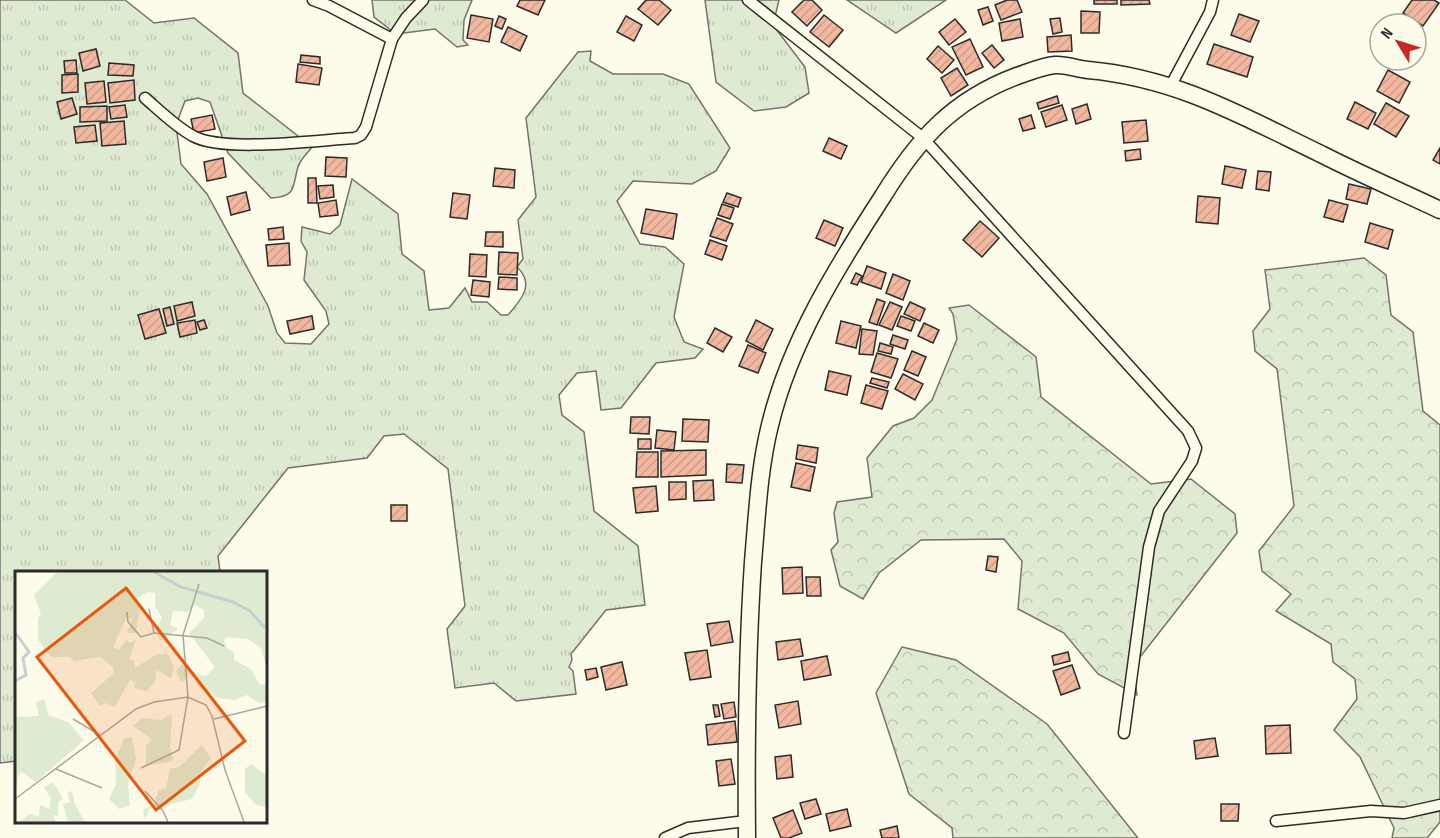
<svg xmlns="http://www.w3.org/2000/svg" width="1440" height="838" font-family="'Sofia Sans Condensed',sans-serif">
<defs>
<pattern id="grass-tufts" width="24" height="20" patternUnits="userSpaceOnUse" patternTransform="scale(1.5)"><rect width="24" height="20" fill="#deebd1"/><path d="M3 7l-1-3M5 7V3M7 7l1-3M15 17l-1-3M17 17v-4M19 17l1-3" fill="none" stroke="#bfcab4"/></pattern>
<pattern id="forest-crowns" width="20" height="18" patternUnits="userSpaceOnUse" patternTransform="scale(1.5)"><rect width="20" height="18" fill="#deebd1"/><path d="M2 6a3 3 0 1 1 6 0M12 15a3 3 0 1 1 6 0" fill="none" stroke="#bfcab4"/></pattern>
<pattern id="building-hatch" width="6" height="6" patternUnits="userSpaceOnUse" patternTransform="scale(1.5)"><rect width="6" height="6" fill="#f2b8a0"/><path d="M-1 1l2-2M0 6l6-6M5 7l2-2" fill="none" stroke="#d09e8a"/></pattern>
</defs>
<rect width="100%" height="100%" fill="#fdfbea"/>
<g fill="url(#grass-tufts)" stroke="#74746e" stroke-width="1.5">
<path d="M 0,0 L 125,0 L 154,23 L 194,18 L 238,53 L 243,93 L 312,147 C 308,153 300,159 298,167 C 292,187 297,197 271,198 L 228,153 L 210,102 L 198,98 L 185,101 L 176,125 L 181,164 L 207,194 L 268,306 L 277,333 L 285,343 L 311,344 L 329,324 L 326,311 L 304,280 L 307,252 L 301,241 L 302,227 L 330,234 L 340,225 L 352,179 L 398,214 L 402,254 L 424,271 L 429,310 L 449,308 L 465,288 L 472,302 L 487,302 L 501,315 L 508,315 C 522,299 535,284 517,267 L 523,259 L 518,220 L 536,197 L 526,118 L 578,52 L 591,51 L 590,61 L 613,74 L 663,74 L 689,84 L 730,148 L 716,171 L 692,184 L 633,181 L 617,201 L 640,244 L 665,247 L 684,264 L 674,317 L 684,342 L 703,349 L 695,358 L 656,363 L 621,408 L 601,410 L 596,371 L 577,373 L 559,395 L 562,415 L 584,432 L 594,511 L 638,546 L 645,605 L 606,610 L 571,654 L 572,660 L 569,667 L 573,671 L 576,694 L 516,701 L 494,683 L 455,688 L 447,629 L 465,606 L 448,469 L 404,434 L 384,436 L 367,458 L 288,468 L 218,556 L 220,572 L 16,572 L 16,761 L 0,763 Z"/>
<polygon points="372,0 472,0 464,20 463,40 468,45 457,47 435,29 396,34 374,17"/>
<polygon points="705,0 779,0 773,25 805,67 809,93 786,107 754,111 716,82"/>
<polygon points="847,0 946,0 896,33"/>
</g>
<g fill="url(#forest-crowns)" stroke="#74746e" stroke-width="1.5">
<polygon points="1364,258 1386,275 1391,315 1413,332 1423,411 1440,425 1440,822 1427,838 1392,838 1394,828 1360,757 1334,730 1357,699 1355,679 1333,662 1331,644 1276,611 1291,594 1262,571 1259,551 1294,506 1277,369 1255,351 1253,331 1270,309 1265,270"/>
<polygon points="969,305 1036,357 1041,397 1151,484 1191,479 1235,514 1237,533 1133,666 1137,695 1098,674 1064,633 1018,609 1022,561 1004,539 921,540 879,573 863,599 840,586 831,550 838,542 834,513 837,502 872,497 867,458 893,426 914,418 932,400 957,339 953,314 949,308"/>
<polygon points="902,647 956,660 1047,724 1138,838 953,838 952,828 909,794 876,693"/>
</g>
<g fill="url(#building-hatch)" stroke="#2b2b2b" stroke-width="1.5">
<polygon points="520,0 545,0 538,15 517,6"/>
<polygon points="646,0 659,0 671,10 658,25 638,9"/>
<polygon points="804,0 812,0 822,10 807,26 792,12"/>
<polygon points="1007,0 1017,0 1022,12 1001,20 995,5"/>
<rect x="1094" y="0" width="23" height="4"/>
<polygon points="1121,0 1149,0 1150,4 1121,5"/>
<polygon points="1412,0 1434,0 1439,3 1423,26 1403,13"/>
<polygon points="988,7 993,21 983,25 978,10"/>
<polygon points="1081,11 1100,12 1099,33 1081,33"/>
<polygon points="1239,14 1259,21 1250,42 1231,35"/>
<polygon points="471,15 493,19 489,42 467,38"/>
<polygon points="824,15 843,30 829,47 810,32"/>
<polygon points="499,16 506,19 502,29 495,26"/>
<polygon points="626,16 642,25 634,41 617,32"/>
<polygon points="1060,18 1062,32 1053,34 1050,19"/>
<polygon points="955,19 966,32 949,45 939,32"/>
<polygon points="1020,19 1023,37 1002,41 999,23"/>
<polygon points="508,27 527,36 520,51 501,42"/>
<polygon points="1071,35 1072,51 1048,52 1047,37"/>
<polygon points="970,39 983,67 966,75 952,47"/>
<polygon points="1214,44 1253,57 1247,77 1207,64"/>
<polygon points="992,45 1004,60 994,68 982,53"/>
<polygon points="938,46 954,60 942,73 927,59"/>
<polygon points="96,49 100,66 83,71 79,53"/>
<polygon points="301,55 320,57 320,64 300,62"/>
<polygon points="76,60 77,73 65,73 64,61"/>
<polygon points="109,63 134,65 133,76 108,75"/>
<polygon points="298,64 322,68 319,85 296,82"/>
<polygon points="957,68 968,85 951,96 941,78"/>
<polygon points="1388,70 1410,82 1399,103 1377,91"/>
<polygon points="78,74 78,92 62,93 62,75"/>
<polygon points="134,80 135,100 110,103 108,83"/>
<polygon points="104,81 106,102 87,104 85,83"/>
<polygon points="1057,96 1059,103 1039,109 1037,103"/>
<polygon points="72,98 77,114 61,119 57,102"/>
<polygon points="1355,102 1376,113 1368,129 1347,119"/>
<polygon points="1386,103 1409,116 1396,137 1374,124"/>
<polygon points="1087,104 1091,119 1076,124 1072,109"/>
<polygon points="125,105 127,117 111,119 109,107"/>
<polygon points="1062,105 1067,120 1046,127 1041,112"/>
<polygon points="107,106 107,121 80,122 80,107"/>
<polygon points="212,115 215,129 194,133 191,119"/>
<polygon points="1031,115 1035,128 1023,131 1019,119"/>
<polygon points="1146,120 1148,141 1124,143 1122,122"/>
<polygon points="124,121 126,144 102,146 100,123"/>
<polygon points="95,125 97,141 76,143 74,127"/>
<polygon points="829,138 847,146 841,159 823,151"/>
<polygon points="1440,148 1440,164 1433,160"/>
<polygon points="1140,149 1141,159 1126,161 1125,151"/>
<polygon points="326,157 347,158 346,177 325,176"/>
<polygon points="223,158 226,177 207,181 204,162"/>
<polygon points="1225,166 1246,170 1242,188 1222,184"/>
<polygon points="495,168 515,170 514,188 493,186"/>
<polygon points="1258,171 1271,172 1269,191 1256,189"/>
<polygon points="308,178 316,178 317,203 308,203"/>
<polygon points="1349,184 1371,189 1367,204 1346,199"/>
<polygon points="333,185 334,197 320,199 318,186"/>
<polygon points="246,192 250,210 231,215 227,197"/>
<polygon points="453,193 470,195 467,219 450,217"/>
<polygon points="727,193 741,198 738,207 723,202"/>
<polygon points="1198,196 1220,198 1218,224 1196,222"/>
<polygon points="336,200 338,215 320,217 318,203"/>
<polygon points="1329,200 1348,205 1343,222 1324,217"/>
<polygon points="722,204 734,208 730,219 718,215"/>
<polygon points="646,209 677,214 673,239 641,233"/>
<polygon points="717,218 733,224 726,241 710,236"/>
<polygon points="824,220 843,228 835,246 816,238"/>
<polygon points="980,221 999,238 982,257 963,240"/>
<polygon points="1370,223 1393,230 1388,249 1365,242"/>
<polygon points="283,227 284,239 269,240 268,229"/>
<polygon points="486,232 503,232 503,247 485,246"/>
<polygon points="710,240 727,246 722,260 705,254"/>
<polygon points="289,243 290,265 268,266 266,245"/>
<polygon points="499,252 518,253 517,275 498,274"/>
<polygon points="470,254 487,255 486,277 469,276"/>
<polygon points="867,266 886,273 881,289 861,282"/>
<polygon points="856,273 862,276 857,285 851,283"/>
<polygon points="893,274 910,281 903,300 886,293"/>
<polygon points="499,277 517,278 517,290 498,289"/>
<polygon points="473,280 490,282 489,297 471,295"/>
<polygon points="877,299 885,302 877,325 869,322"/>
<polygon points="192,302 195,316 177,321 174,306"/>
<polygon points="890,302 902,307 892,330 879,325"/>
<polygon points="910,302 925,309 920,321 904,314"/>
<polygon points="170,307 174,324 167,326 163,309"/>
<polygon points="159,309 166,333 145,339 138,315"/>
<polygon points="312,316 314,329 290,334 287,321"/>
<polygon points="901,316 915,321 911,331 897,326"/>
<polygon points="195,320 197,333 180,337 177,323"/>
<polygon points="204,320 207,328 200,330 197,322"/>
<polygon points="756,320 773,329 763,350 746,341"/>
<polygon points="841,321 861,326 856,348 836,343"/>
<polygon points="924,323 939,330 933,343 918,336"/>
<polygon points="715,328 732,337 723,352 707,343"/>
<polygon points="862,329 877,331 873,355 859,354"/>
<polygon points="893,335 908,340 905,349 890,344"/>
<polygon points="880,343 893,347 891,354 878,351"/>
<polygon points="748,345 766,353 758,373 739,366"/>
<polygon points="912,351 926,357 918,376 904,370"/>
<polygon points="877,353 898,359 891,378 871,372"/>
<polygon points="829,371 851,376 847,395 825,390"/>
<polygon points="903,374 923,384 915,400 895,389"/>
<polygon points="872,378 889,382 887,388 870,383"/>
<polygon points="866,385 888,391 882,409 861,403"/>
<polygon points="631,417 650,417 649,434 630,433"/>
<polygon points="683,419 709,420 708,442 682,441"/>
<polygon points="657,430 676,432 674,450 655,448"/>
<rect x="638" y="439" width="13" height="10"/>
<polygon points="798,445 818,448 816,463 796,459"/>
<polygon points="706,450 706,475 661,477 661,451"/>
<polygon points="637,452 658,452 658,477 636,477"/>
<polygon points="796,463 815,467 810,491 791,487"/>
<polygon points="727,464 744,465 742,483 726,482"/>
<polygon points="713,480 714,500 694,501 693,481"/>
<polygon points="669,482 686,482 686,499 669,500"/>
<polygon points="656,486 658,511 636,513 633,488"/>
<rect x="391" y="505" width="16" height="16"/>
<polygon points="988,556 998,557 996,572 986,570"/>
<polygon points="802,567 803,593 783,594 782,568"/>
<polygon points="806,577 820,577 821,596 807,596"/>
<polygon points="729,621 733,642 711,646 707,624"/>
<polygon points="800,639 803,656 778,660 776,642"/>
<polygon points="707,650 711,677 690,680 685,653"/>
<polygon points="1068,652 1070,661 1054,665 1052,656"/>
<polygon points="827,656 831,675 804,680 801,661"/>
<polygon points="622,662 627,685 606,690 601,667"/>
<polygon points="1072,665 1080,688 1061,695 1053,671"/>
<polygon points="596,668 598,677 587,680 585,670"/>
<polygon points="798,701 801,724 779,728 775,705"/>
<polygon points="734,702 736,717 724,719 721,704"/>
<polygon points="713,705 718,705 720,716 715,717"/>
<polygon points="735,721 737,742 708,745 706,725"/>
<polygon points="1290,725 1291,753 1266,754 1265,726"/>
<polygon points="1215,738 1218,756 1196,759 1194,741"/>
<polygon points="791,755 793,777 777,779 775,757"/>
<polygon points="731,759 735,784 719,786 716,761"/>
<polygon points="816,799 821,814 805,819 800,803"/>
<polygon points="1221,804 1239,804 1238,821 1221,821"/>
<polygon points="847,809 851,826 830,831 826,814"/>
<polygon points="793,810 802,833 789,838 781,838 773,818"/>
<polygon points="897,826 899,838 882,838 880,830"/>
</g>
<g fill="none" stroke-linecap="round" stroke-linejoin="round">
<defs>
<g id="minor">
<polyline points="313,0 329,6 392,39 406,18 423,0"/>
<polyline points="748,0 923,138 1188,431 1196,448 1192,461 1159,511 1149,547 1124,733"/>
<polyline points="1170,87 1210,12 1213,0"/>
<path d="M 145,98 C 160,111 176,127 193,136 C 223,153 318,140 355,138 L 361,135 L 366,127 L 392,39"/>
<polyline points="1276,821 1371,811 1404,813 1440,805"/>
<polyline points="665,838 688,828 746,821"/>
</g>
<path id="secondary" d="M 747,838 C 746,746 747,653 753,562 C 757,516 759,469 770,425 C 790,342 837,267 883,196 C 918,139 953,100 1017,76 C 1029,72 1043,66 1055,65 C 1065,64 1077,69 1088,70 C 1177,78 1242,116 1321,154 C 1360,174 1400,191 1440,210"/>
</defs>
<use href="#minor" stroke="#2b2b2b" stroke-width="13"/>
<use href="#secondary" stroke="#2b2b2b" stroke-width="19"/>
<use href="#minor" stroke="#fdfbea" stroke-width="10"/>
<use href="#secondary" stroke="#fdfbea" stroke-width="16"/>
</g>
<g transform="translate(15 571)">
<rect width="252" height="252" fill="#fdfbea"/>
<path d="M 42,1 L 252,1 L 252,98 L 246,77 L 233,68 L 212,66 L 209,70 L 212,77 L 219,81 L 219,89 L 236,98 L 244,113 L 252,114 L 252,131 L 244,132 L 232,124 L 220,129 L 203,127 L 182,115 L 181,104 L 176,100 L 168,111 L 165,109 L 161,100 L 169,91 L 180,102 L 191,105 L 200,96 L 174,62 L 189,47 L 189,39 L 180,34 L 172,41 L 158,40 L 155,54 L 163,58 L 145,70 L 140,58 L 147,47 L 140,35 L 140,22 L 133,21 L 121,28 L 125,39 L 121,62 L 112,62 L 117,48 L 112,46 L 98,76 L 104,79 L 112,68 L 114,72 L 121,69 L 114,88 L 119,90 L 120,97 L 142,83 L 153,83 L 159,97 L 156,107 L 141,99 L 140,111 L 132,120 L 119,117 L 121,111 L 115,109 L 100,136 L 91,132 L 85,135 L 76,122 L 98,103 L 98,96 L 85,86 L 59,90 L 55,86 L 36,86 L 23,69 L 23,47 L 26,43 L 19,24 Z" fill="#deebd1"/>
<path d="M 29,128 L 33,144 L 53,151 L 69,169 L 21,211 L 7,201 L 3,205 L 0,225 L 0,146 L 24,145 L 21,131 ZM 157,143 L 155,179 L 159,190 L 131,195 L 131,175 L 137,168 L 118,155 L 127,147 L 146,149 ZM 117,166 L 121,188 L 113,213 L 115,234 L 104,238 L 94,228 L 101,213 L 100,188 L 110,167 ZM 187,174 L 196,187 L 185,202 L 185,213 L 177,228 L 134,238 L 130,249 L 128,239 L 139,233 L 144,219 L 151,217 L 155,198 L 164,196 ZM 236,193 L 252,205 L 252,236 L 241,234 L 230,221 L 230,198 ZM 38,211 L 48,228 L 43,231 L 43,245 L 38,244 L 41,251 L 4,251 L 15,243 L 24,246 L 25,234 L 34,238 L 36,227 L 29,216 ZM 57,220 L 60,233 L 70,251 L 53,251 L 48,233 L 56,231 L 52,222 Z" fill="#deebd1"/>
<path fill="none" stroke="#c7d0d0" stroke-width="3" d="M 139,1 L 166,16 L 218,31 L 235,40 L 250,57M 0,61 L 14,81 L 8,87 L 11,104 L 0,110"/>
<path fill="none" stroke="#a9a89e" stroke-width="1.5" d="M 134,38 L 139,62 L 192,67 L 209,75M 112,41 L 113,51 L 126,66 L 139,62M 58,148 L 85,164M 199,148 L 252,135M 126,197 L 164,179 L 173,126 L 168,64 L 184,13M 41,198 L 87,217M 130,220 L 148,240 L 153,251M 0,228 L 121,138 L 139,131 L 173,126 L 191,134 L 197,145 L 210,199 L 229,251"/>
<path fill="#e8590c" fill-opacity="0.15" stroke="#e8590c" stroke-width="3" d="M 111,17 L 230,170 L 141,239 L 22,86 Z"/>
<rect width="252" height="252" fill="none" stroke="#2b2b2b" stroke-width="3"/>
</g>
<g transform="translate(1398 42) rotate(308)"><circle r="28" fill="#fdfbea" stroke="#a9a89e" stroke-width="1.5"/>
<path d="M0-4.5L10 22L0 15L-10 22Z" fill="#c62828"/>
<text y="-9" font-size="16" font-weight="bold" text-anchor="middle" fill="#2b2b2b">N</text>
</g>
</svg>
